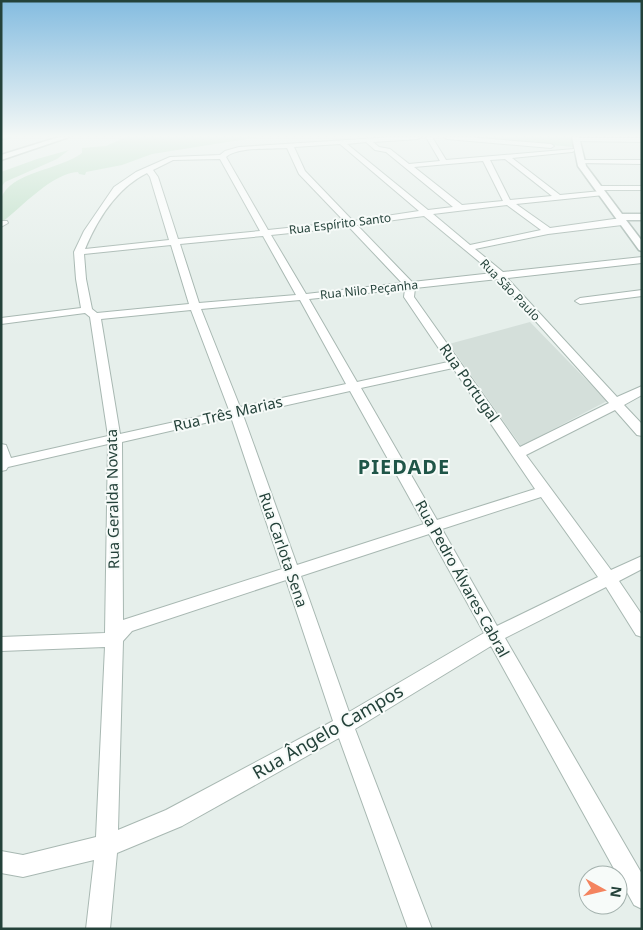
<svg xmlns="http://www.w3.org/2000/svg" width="643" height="930" font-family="'Noto Sans',sans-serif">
<rect width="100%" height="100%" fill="#e6efeb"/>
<polygon fill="#d4dfda" points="530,322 607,401 521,446 449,344"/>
<g fill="#bfe0c8">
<path d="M 126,137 L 259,137 L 152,154 L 122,165 L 86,172 L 85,175 L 79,174 L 78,172 C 52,173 22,207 1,223 C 1,216 0,205 1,199 C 9,172 60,170 82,153 L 82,148 L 106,146 Z"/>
<polygon points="457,137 572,137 574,147"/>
<polygon points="69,150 57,159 5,182 1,187 1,172 37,159"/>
</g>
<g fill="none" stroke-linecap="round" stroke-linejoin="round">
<polyline stroke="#8ec9d4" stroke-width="2" points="1,140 11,137"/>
<defs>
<g id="minor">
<path d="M 393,137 L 421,137 L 418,139 L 373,142 L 379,147 L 390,149 L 409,164 L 440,161 L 426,137 L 432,137 L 446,160 L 574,149 L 574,151 L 572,152 L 512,158 L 560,195 L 601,191 L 605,193 L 604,195 L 516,204 L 550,228 L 614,219 L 622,219 L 626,222 L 622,225 L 548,234 L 475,249 L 503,272 L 642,257 L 642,263 L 507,278 L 617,397 L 642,386 L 642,395 L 624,405 L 642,424 L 642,436 L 637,435 L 615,410 L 526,455 L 611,570 L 642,556 L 642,569 L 619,581 L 642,615 L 642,637 L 636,635 L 606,587 L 505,638 L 642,874 L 642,909 L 634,905 L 491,646 L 355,729 L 432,929 L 408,929 L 339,738 L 182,826 L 117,853 L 110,929 L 86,929 L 94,860 L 23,877 L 1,873 L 1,851 L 23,855 L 96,837 L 105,647 L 1,651 L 1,637 L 105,633 L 108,444 L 8,467 L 6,470 L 1,471 L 1,444 L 6,445 L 11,458 L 108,436 L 90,317 L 85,313 L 1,324 L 1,318 L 81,308 L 76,279 L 74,252 L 84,231 L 114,187 L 136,172 L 170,157 L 220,155 L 225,151 L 239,147 ZM 366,142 L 375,150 L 386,152 L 453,207 L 428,210 L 347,144 ZM 340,144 L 419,211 L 353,221 L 305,171 L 294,147 ZM 287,148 L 299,174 L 345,222 L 268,230 L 226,157 C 236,147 272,149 287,148 ZM 220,159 L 260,231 L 178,239 L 158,177 L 153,170 L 173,160 ZM 505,159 L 552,196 L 510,200 L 490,160 ZM 483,161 L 503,201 L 462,205 L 414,167 ZM 147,173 L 150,177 L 169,240 L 85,249 C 98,218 117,188 147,173 ZM 507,205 L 541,230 L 470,245 L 433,214 ZM 424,216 L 493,273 L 412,282 L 357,225 ZM 349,227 L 402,283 L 306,294 L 271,235 ZM 263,236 L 296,295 L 199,303 L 180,244 ZM 171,245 L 189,304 L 97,313 L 92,309 L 86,279 L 84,254 ZM 498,279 L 609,403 L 520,447 L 414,297 L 415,288 ZM 405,289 L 404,297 L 448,362 L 357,382 L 309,299 ZM 300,300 L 346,384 L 240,407 L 201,309 ZM 191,310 L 229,410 L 120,434 L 101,319 ZM 453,368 L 535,489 L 437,520 L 361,388 ZM 350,391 L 424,524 L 297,565 L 243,415 ZM 231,417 L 282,569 L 123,620 L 122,442 ZM 541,497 L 598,577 L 497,626 L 442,529 ZM 429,534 L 484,633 L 349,712 L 301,576 ZM 286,580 L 333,721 L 166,810 L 118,830 L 123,641 L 132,631 Z"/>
<polygon points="444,137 466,137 551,144 554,146 551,148 447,139"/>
<polygon points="576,138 642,138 642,142 574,141 573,140"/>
<polygon points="580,160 642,160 642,164 578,163 578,161"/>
<rect x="596" y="186" width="46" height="4"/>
<polygon points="1,221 7,221 8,223 1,227"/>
<polygon points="642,290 642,296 580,304 575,301 580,298"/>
</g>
<g id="tertiary">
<polygon points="59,137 69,137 1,160 1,155"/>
<polygon points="572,137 579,137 586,166 622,214 642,214 642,220 626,220 642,241 642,251 639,250 578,166"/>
</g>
</defs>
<use href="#minor" stroke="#a8b8b2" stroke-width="2"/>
<use href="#tertiary" stroke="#a8b8b2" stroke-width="3"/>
<use href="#minor" fill="#fff" fill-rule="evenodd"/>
<use href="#tertiary" fill="#fff" fill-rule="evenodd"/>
</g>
<linearGradient id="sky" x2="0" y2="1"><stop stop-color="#84bce0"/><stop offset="0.51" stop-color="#f4f8f6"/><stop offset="1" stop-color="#f4f8f6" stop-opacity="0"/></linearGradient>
<rect width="643" height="267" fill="url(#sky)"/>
<g text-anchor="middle" stroke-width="4" stroke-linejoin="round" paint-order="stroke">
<g font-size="12" fill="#24423a" stroke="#f7fbf9">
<text transform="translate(340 224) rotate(-7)" y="4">Rua Espírito Santo</text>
<text transform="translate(369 290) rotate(-6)" y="4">Rua Nilo Peçanha</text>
<text transform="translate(510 290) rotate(46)" y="4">Rua São Paulo</text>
</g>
<g font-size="15" fill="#24423a" stroke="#f7fbf9">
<text transform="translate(469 383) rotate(55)" y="5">Rua Portugal</text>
<text transform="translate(228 414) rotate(-13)" y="5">Rua Três Marias</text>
<text transform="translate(113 499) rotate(-91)" y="5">Rua Geralda Novata</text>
<text transform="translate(283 550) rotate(71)" y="5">Rua Carlota Sena</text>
<text transform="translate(462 579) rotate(61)" y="5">Rua Pedro Álvares Cabral</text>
</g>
<g font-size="18" fill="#24423a" stroke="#f7fbf9">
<text transform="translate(328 732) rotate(-30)" y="6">Rua Ângelo Campos</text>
</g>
<g font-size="20" font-weight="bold" letter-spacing="1" fill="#1f5548" stroke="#f7fbf9">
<text x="404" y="474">PIEDADE</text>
</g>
</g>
<rect width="643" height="930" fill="none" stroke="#24423a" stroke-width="5"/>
<g transform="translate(603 890) rotate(98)"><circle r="24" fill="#f7fbf9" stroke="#a3b1ad"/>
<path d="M0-4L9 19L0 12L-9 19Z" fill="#f4845f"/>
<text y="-8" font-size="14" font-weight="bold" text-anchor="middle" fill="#24423a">N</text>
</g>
</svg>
